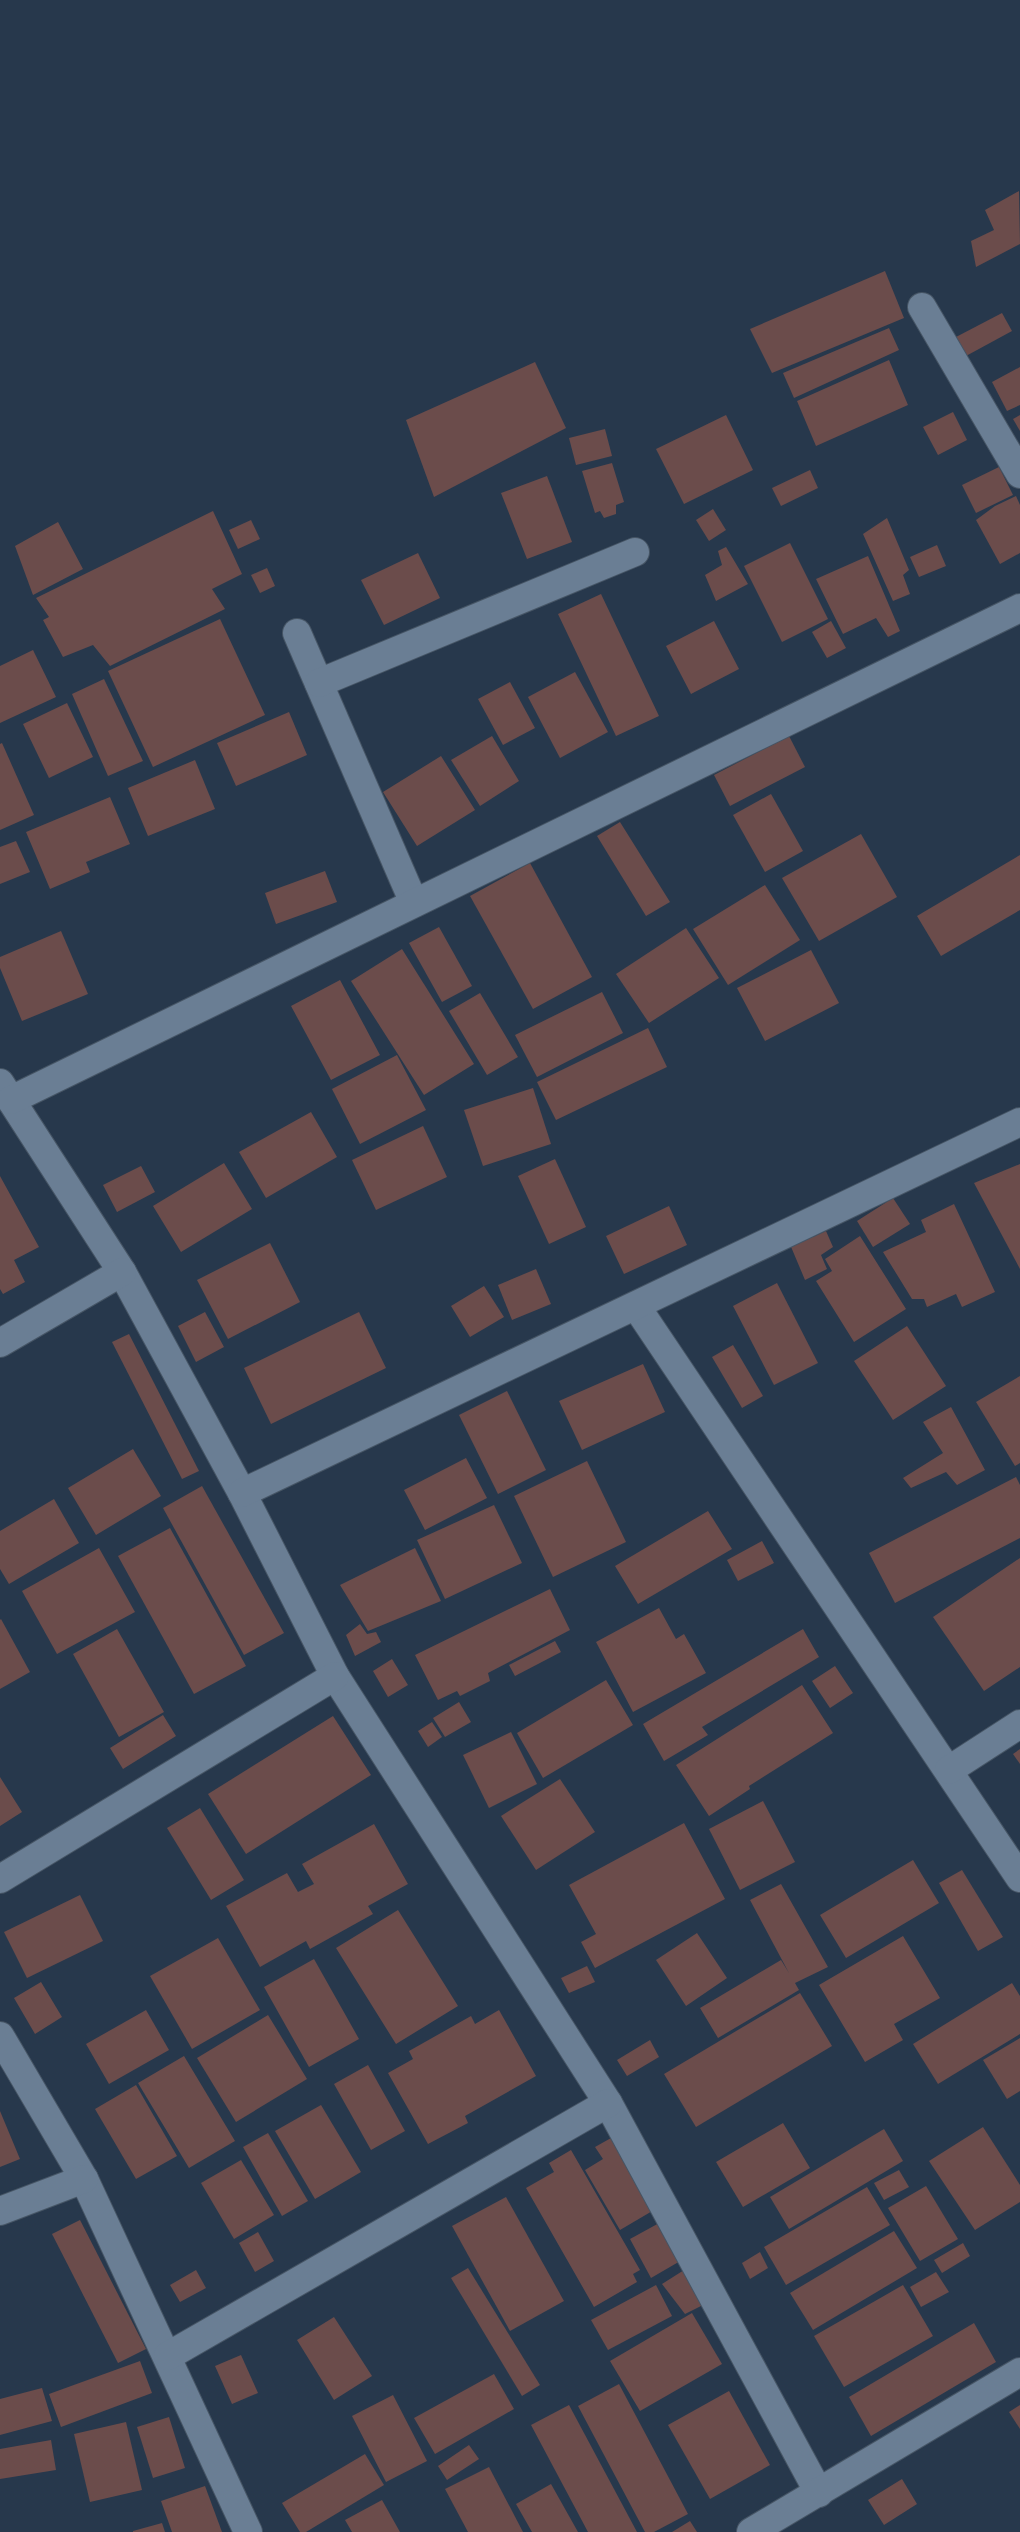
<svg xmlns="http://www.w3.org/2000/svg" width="1020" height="2532" font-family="'DejaVu Sans',sans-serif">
<rect width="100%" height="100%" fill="#27384c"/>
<g fill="#6b4c4b">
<polygon points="1019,191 1020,244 976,267 971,241 994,230 985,210"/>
<polygon points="885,271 904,318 772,373 750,329"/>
<polygon points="1002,313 1012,331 966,356 956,337"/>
<polygon points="889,328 899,350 794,398 783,373"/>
<polygon points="889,360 908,405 816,446 797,401"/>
<polygon points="535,362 566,428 434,497 406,420"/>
<polygon points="1020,367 1020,405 1007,411 992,382"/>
<polygon points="953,412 967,440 938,455 923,427"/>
<polygon points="726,415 753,470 684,504 656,449"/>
<polygon points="1020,415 1020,431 1013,419"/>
<polygon points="605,429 612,456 576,465 569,438"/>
<polygon points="612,463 624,502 616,505 616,514 604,518 600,511 595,513 582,471"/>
<polygon points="999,467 1013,495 976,513 962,485"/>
<polygon points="810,470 818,488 781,506 772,488"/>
<polygon points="547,476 572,542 527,559 501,493"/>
<polygon points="1016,496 1020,505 1020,553 1000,564 976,520 995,506"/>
<polygon points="713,509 726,530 709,541 696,520"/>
<polygon points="213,511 242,574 212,589 225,609 110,666 93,645 63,657 43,620 49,617 36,598"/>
<polygon points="887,518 909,570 903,575 910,594 893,601 863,534"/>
<polygon points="251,520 260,539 238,549 229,530"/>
<polygon points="58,522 83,569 33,595 15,546"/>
<polygon points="790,543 828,619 782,642 744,566"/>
<polygon points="937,545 946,566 919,577 910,557"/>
<polygon points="726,547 748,584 716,601 705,575 722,565 718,551"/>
<polygon points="418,553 440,598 384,625 361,580"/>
<polygon points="868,556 900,631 888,637 876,618 843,634 816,579"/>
<polygon points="267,568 275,586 260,593 251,575"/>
<polygon points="601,594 659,716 616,736 558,614"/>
<polygon points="220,619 265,715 153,767 108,671"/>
<polygon points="714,621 739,669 691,694 666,646"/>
<polygon points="831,621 846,648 827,658 812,632"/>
<polygon points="33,650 56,697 0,723 0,666"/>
<polygon points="575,672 608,732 560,758 528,697"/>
<polygon points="104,679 143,761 108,776 72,694"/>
<polygon points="510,682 535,728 503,745 478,699"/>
<polygon points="67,703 93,757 49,778 23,724"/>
<polygon points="289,712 307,755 236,786 217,743"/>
<polygon points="492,736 519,781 480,806 451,760"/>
<polygon points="789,736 805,767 730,806 714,775"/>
<polygon points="2,743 34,815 0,830 0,744"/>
<polygon points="441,756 475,810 417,846 383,792"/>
<polygon points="195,760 215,809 148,836 128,788"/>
<polygon points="771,794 803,851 765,872 733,815"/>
<polygon points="110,797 130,844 86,862 90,872 50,889 26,832"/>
<polygon points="620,822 670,902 646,916 597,836"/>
<polygon points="861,834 897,897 819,941 782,878"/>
<polygon points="16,841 30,872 0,884 0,847"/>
<polygon points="1020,855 1020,910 941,956 917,916"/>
<polygon points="530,863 592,977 533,1009 470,896"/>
<polygon points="325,871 337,902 276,924 265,893"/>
<polygon points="765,885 800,940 728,985 693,929"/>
<polygon points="439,927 472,986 442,1002 409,943"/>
<polygon points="686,928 719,978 649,1023 616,974"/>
<polygon points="61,931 88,994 22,1021 0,968 0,957"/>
<polygon points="402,949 474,1064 424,1095 351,981"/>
<polygon points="811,950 839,1003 765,1041 737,988"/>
<polygon points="340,980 380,1055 331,1080 291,1006"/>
<polygon points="602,992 623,1033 537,1077 515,1035"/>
<polygon points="480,993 518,1057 487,1075 449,1011"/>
<polygon points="648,1028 667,1067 556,1120 537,1082"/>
<polygon points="397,1055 426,1110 360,1144 332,1089"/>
<polygon points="533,1088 551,1144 483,1166 464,1110"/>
<polygon points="311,1112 337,1157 266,1198 239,1152"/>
<polygon points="423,1126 447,1177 376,1210 352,1160"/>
<polygon points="555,1159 586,1227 549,1244 518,1176"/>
<polygon points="224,1163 252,1209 181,1252 153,1206"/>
<polygon points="1020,1164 1020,1269 974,1183"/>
<polygon points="141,1166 155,1192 117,1212 103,1185"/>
<polygon points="0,1176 39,1247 14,1260 25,1282 3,1294 0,1289"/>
<polygon points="893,1198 910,1224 873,1247 857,1221"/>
<polygon points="954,1204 995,1292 962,1307 956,1294 927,1307 924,1299 912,1299 883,1252 926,1232 921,1220"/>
<polygon points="669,1206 687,1245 624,1274 606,1236"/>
<polygon points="826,1231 833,1247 821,1255 827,1269 805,1280 789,1242 810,1233 813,1237"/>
<polygon points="860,1236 906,1309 854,1342 816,1281 832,1271 825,1259"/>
<polygon points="270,1243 300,1302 228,1339 197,1280"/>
<polygon points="536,1269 551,1304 512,1320 498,1285"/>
<polygon points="777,1283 818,1363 774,1385 733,1306"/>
<polygon points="484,1286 504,1317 470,1337 451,1306"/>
<polygon points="205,1312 224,1347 196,1362 178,1326"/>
<polygon points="359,1312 386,1368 271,1424 244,1368"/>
<polygon points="907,1326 946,1386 893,1420 854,1361"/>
<polygon points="129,1334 199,1471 182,1479 112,1342"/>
<polygon points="733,1345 763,1396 742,1408 712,1357"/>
<polygon points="643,1364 665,1412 582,1450 559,1401"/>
<polygon points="1020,1376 1020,1463 1015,1466 976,1402"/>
<polygon points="507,1391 546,1470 498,1494 459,1415"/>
<polygon points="951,1407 985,1470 957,1485 946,1472 911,1488 903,1478 943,1453 923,1422"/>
<polygon points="133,1449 161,1496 96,1535 68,1488"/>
<polygon points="466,1458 487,1498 425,1530 404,1490"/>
<polygon points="587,1461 626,1542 553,1577 514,1496"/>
<polygon points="1016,1477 1020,1485 1020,1538 895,1603 869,1553"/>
<polygon points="202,1486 284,1633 244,1655 163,1508"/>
<polygon points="54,1499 79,1543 9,1584 0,1569 0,1531"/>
<polygon points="494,1505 522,1563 445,1599 417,1540"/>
<polygon points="708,1511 732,1549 638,1604 615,1566"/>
<polygon points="170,1528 246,1666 194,1694 118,1556"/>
<polygon points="762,1541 774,1563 738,1581 727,1560"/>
<polygon points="99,1548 135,1612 57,1654 22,1591"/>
<polygon points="415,1548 441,1601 368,1631 340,1585"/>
<polygon points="1020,1558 1020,1667 984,1691 933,1617"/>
<polygon points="550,1589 570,1630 488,1673 490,1681 460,1696 457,1691 438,1700 415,1655"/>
<polygon points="659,1608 676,1639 684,1634 706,1673 633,1712 596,1642"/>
<polygon points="1,1619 30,1672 0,1689 0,1620"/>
<polygon points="360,1624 367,1634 376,1632 381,1642 355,1656 346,1635"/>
<polygon points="117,1629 164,1712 119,1737 73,1654"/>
<polygon points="803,1629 819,1657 702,1727 708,1735 664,1761 643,1724"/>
<polygon points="555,1641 561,1652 515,1676 509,1665"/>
<polygon points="392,1659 408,1685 388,1697 373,1671"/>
<polygon points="835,1666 853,1693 830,1708 812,1681"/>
<polygon points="606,1680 633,1725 543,1778 517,1733"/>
<polygon points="802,1685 833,1733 749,1786 750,1789 709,1816 676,1765"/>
<polygon points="459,1702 471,1722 445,1737 433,1718"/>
<polygon points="163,1715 176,1736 123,1769 110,1748"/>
<polygon points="333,1716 371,1775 246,1854 208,1794"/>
<polygon points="432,1722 442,1737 428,1747 418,1731"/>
<polygon points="511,1732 537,1784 489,1808 463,1755"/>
<polygon points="1020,1749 1020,1764 1013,1754"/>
<polygon points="0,1777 22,1812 0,1826"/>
<polygon points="560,1779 595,1832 536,1870 501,1816"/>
<polygon points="763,1801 795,1862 740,1890 709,1829"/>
<polygon points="200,1808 244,1880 211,1900 167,1828"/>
<polygon points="684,1823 725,1899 595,1968 581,1942 596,1934 569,1885"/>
<polygon points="374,1824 408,1884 368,1906 373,1914 310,1949 306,1941 260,1967 226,1906 287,1873 298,1892 314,1884 302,1864"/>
<polygon points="913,1860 939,1903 846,1958 820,1915"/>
<polygon points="962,1870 1003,1937 978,1951 939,1883"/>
<polygon points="781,1884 828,1967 795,1983 799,1990 718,2038 700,2008 781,1960 789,1973 750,1900"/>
<polygon points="80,1895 103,1941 27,1978 4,1932"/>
<polygon points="398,1910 458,2006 396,2044 336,1948"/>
<polygon points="697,1933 727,1978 686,2006 656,1960"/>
<polygon points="903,1936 940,1998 894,2024 903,2040 865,2062 819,1985"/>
<polygon points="218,1938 260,2010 192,2049 150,1976"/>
<polygon points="314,1959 359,2039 309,2067 264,1987"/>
<polygon points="587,1966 595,1982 569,1993 561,1978"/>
<polygon points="41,1982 62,2017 35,2034 14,1998"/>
<polygon points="1012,1983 1020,1996 1020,2034 938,2084 913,2044"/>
<polygon points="800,1993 832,2046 696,2127 664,2074"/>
<polygon points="146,2010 169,2050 109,2084 86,2044"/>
<polygon points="499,2010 536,2076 465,2116 468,2123 428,2144 388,2073 413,2059 409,2051 471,2016 475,2024"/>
<polygon points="268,2015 307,2079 236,2122 197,2058"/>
<polygon points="1020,2038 1020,2091 1007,2099 983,2060"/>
<polygon points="650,2040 659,2057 627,2076 617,2060"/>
<polygon points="184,2056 235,2141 189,2168 138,2083"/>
<polygon points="368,2065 405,2131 371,2150 334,2084"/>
<polygon points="136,2085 177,2156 136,2179 95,2109"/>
<polygon points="321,2105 361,2172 315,2199 275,2131"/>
<polygon points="0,2111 20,2159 0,2167"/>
<polygon points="783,2123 810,2168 743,2207 716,2162"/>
<polygon points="983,2127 1020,2185 1020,2202 975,2230 929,2161"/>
<polygon points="884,2129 903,2161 789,2229 770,2197"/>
<polygon points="268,2133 308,2201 282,2216 243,2147"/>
<polygon points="611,2138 654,2210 620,2230 585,2170 603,2159 595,2147"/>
<polygon points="571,2150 640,2270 633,2274 637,2282 594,2307 526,2188 554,2172 549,2163"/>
<polygon points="241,2160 274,2215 234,2239 201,2183"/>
<polygon points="899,2170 909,2187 884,2200 874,2183"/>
<polygon points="926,2186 958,2239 920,2261 888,2208"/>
<polygon points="867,2187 890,2225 786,2285 764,2247"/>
<polygon points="506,2197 564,2301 510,2331 452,2226"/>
<polygon points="80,2220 146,2349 118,2363 52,2234"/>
<polygon points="661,2222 682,2260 651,2278 630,2239"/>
<polygon points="894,2231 917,2268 813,2330 790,2293"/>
<polygon points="258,2232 274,2261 255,2272 239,2243"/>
<polygon points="963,2243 970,2256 942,2273 934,2260"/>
<polygon points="760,2252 768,2268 750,2279 742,2263"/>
<polygon points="692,2265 713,2300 685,2314 662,2284"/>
<polygon points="468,2268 540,2385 522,2396 451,2278"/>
<polygon points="196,2270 206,2288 180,2302 170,2285"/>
<polygon points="936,2272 949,2292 921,2307 910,2287"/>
<polygon points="656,2285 672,2316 608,2350 591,2320"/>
<polygon points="903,2285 933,2336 844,2387 814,2336"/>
<polygon points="692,2313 722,2364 640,2411 610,2361"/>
<polygon points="334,2317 372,2376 334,2400 297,2340"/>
<polygon points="974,2323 996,2362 871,2436 849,2397"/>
<polygon points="241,2355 258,2393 232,2404 215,2366"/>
<polygon points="140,2361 152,2393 61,2427 49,2394"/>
<polygon points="494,2374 514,2409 435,2454 414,2418"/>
<polygon points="619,2384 688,2514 654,2532 645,2532 578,2406"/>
<polygon points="42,2388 52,2421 0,2435 0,2399"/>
<polygon points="729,2391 770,2465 710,2499 668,2425"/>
<polygon points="393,2395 427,2461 386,2482 352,2416"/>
<polygon points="569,2405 637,2532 588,2532 531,2425"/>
<polygon points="1020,2405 1020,2429 1009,2412"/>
<polygon points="169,2417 185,2468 153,2478 137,2427"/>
<polygon points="126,2422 142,2490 90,2502 74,2434"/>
<polygon points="51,2440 56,2470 0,2479 0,2449"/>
<polygon points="469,2445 479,2459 447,2480 438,2466"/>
<polygon points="365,2454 384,2485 306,2532 300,2532 282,2503"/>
<polygon points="489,2467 523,2532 468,2532 445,2489"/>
<polygon points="902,2479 917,2504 884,2525 868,2500"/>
<polygon points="551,2484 578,2532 532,2532 516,2504"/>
<polygon points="205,2486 222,2532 172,2532 161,2501"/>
<polygon points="382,2500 400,2532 352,2532 345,2520"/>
<polygon points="690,2521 697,2532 672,2532"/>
<polygon points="162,2523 165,2532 133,2532 133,2531"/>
</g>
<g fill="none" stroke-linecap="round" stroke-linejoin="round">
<defs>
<g id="street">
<polyline points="922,307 1020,474"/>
<polyline points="297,633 414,903"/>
<polyline points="319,683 635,552"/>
<polyline points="0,1083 122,1272 242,1493 335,1676 608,2103 819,2493"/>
<polyline points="11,1100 1020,608"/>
<polyline points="636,1306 1020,1878"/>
<polyline points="0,1343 122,1272"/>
<polyline points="242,1493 1020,1122"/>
<polyline points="949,1770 1020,1724"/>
<polyline points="0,1879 335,1676"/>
<polyline points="0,2036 84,2179 248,2532"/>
<polyline points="0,2211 84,2179"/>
<polyline points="168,2356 608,2103"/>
<polyline points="751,2532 1020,2372"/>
</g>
</defs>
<use href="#street" stroke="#465565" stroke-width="30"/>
<use href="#street" stroke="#6a7e94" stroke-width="28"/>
</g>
</svg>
